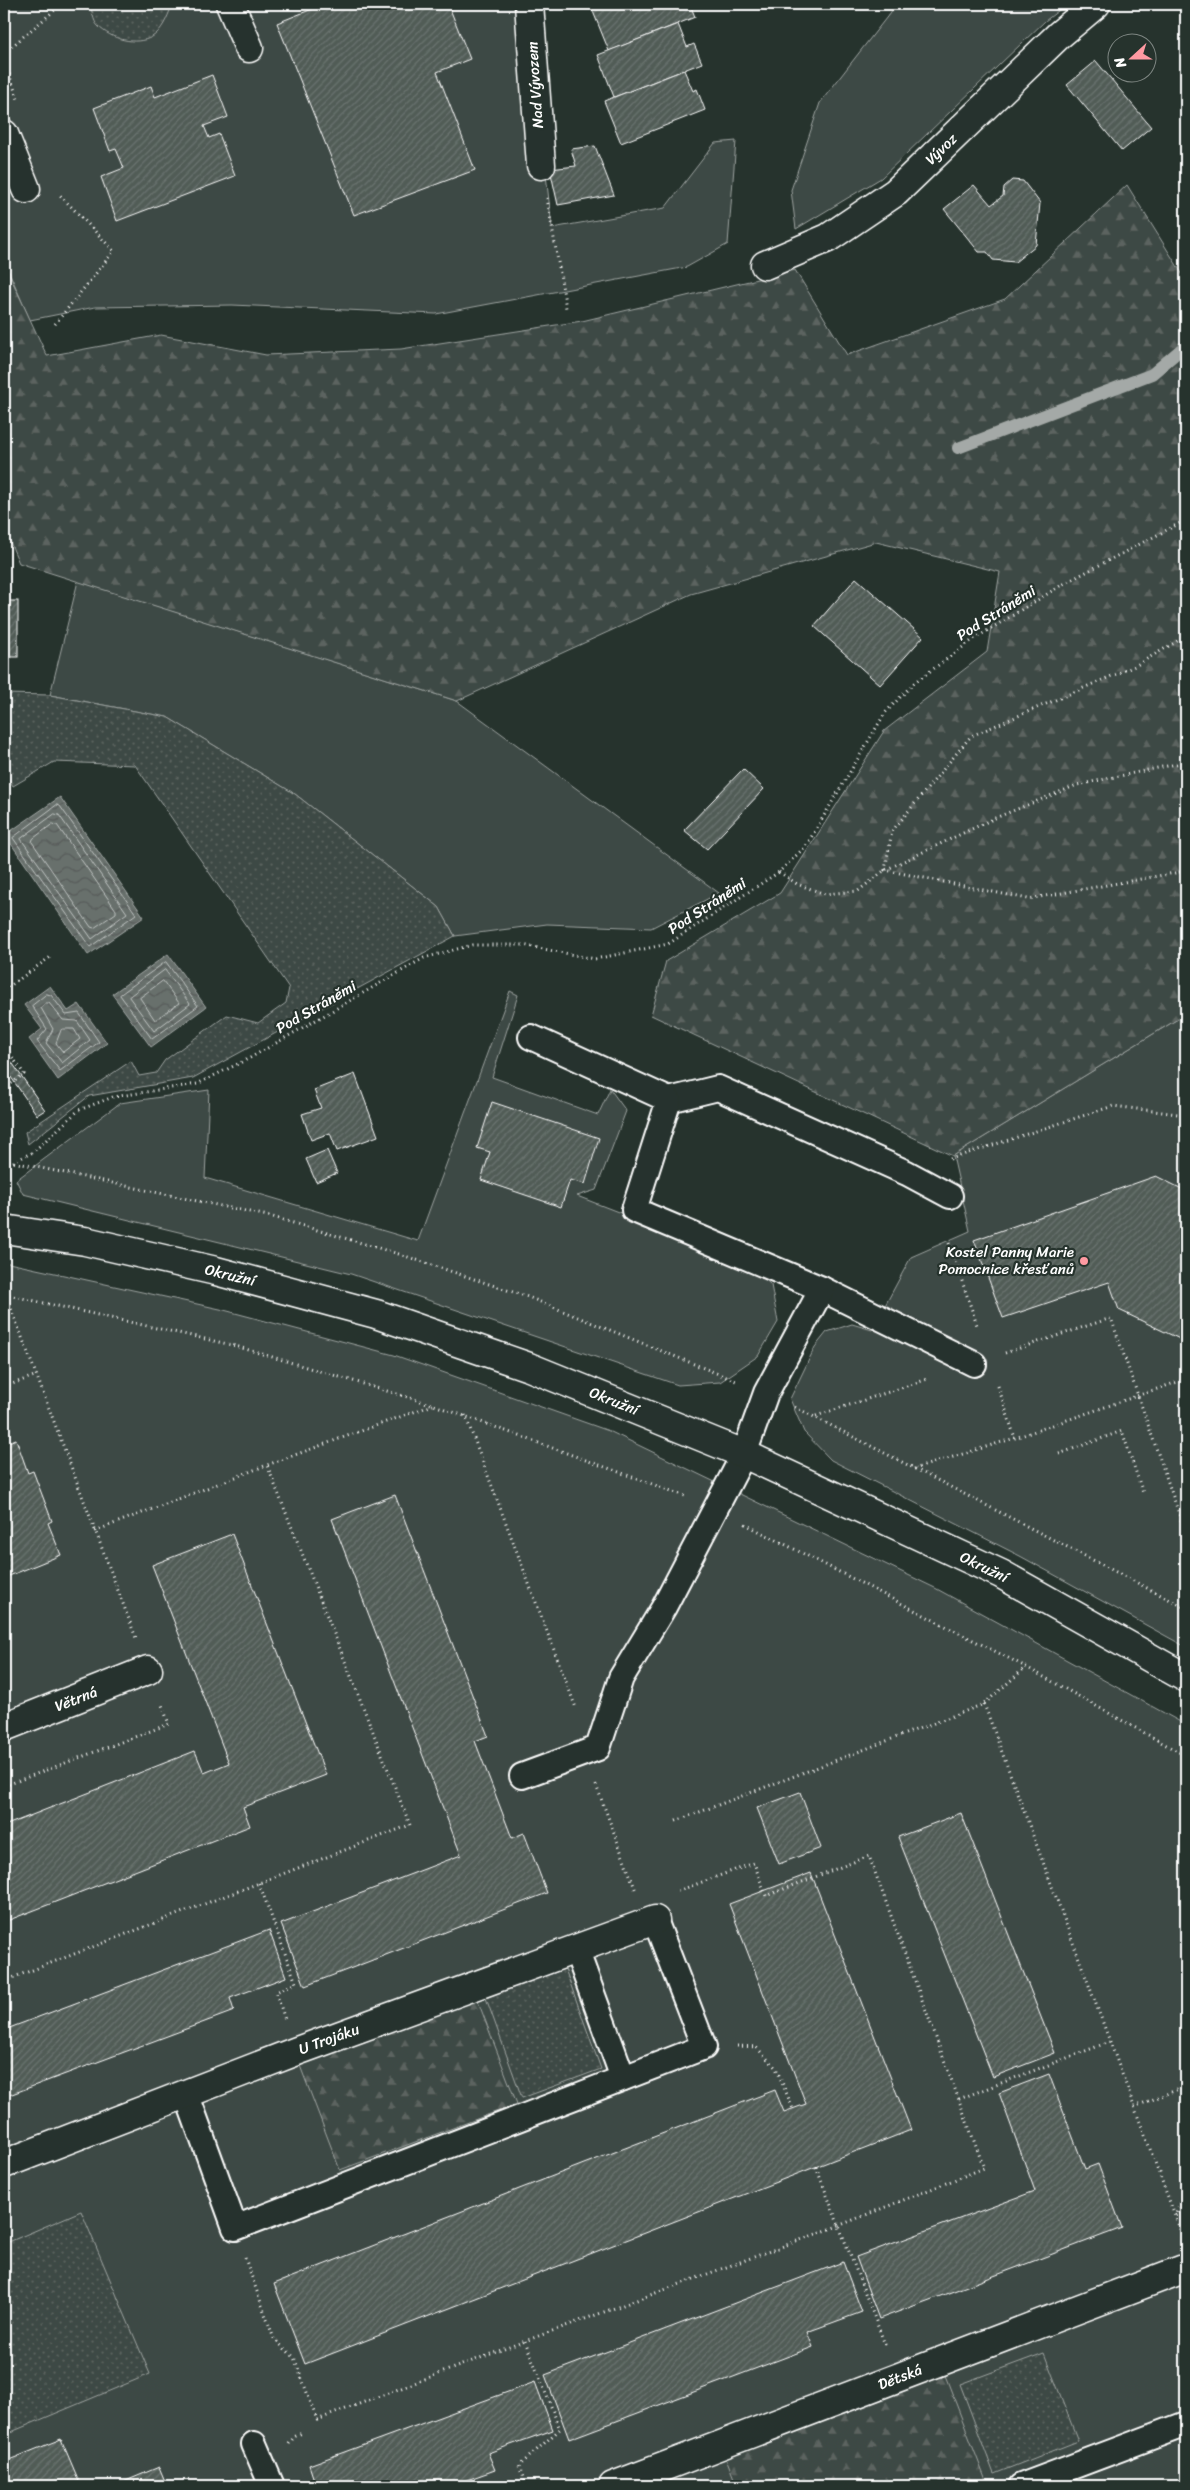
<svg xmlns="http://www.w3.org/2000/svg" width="1190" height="2490" font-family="Sriracha,sans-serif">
<defs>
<pattern id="forest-firs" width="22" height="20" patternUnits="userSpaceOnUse" patternTransform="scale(1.25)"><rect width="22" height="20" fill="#3e4944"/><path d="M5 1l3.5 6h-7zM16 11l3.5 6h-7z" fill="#5b6460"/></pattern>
<pattern id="park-dots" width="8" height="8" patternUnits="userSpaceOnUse" patternTransform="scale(1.25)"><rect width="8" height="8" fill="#3e4944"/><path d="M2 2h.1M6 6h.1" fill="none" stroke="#5b6460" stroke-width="1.8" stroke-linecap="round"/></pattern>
<pattern id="water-waves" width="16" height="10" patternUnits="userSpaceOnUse" patternTransform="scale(1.25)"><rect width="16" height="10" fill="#67706c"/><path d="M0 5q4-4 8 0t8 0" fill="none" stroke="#575a59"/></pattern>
<pattern id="building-hatch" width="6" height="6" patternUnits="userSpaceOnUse" patternTransform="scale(1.25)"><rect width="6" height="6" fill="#515c57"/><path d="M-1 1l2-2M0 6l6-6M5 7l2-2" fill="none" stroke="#6b7470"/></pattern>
</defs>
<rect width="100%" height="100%" fill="#26332d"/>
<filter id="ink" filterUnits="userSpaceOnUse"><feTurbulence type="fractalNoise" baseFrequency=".02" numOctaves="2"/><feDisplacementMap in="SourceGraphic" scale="10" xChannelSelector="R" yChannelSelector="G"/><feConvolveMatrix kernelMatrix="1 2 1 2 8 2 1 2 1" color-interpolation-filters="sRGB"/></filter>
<g filter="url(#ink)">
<g fill="#3e4944" stroke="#9ea4a2">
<polygon points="4,4 527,4 552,228 665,208 715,143 736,141 728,244 687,267 436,314 232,305 95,307 30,320 4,260"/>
<polygon points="897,4 1067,4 1045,21 881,178 796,229 791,190 820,103"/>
<polygon points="78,581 457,701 719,893 651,928 547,924 455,936 439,907 295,794 167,717 50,695"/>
<polygon points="510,991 518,995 492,1077 598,1115 610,1089 626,1111 596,1190 577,1196 747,1262 771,1285 778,1322 758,1356 720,1382 678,1385 351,1274 23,1194 16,1180 120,1103 209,1090 205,1178 418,1241"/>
<polygon points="1186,1014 1186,1647 1020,1556 831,1460 804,1432 790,1399 815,1347 827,1332 852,1324 872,1330 911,1257 970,1231 953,1156"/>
<polygon points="4,1262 220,1309 394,1355 609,1431 935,1588 1186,1725 1186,2486 4,2486"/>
</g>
<g fill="url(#forest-firs)" stroke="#9ea4a2">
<polygon points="1127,185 1186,280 1186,1014 953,1156 651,1015 666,961 780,893 884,731 987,652 1000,572 876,542 691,594 457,701 19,563 4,528 4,263 47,356 161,335 266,355 401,349 582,321 795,270 847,355 1005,299"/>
<polygon points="476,1996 517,2104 340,2170 299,2063"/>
<polygon points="943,2370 986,2481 973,2486 737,2486 724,2453"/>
</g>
<g fill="url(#park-dots)" stroke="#9ea4a2">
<path d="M 90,4 L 170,4 L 171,8 C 167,18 162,31 152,37 C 135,46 111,39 98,26 C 93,21 92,10 90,4 Z"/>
<polygon points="4,694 50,695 167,717 295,794 439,907 455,936 193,1078 89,1096 28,1144 25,1132 131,1061 139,1076 156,1073 165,1060 227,1015 258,1023 286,1003 289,988 135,765 54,762 13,786 4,772"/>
<polygon points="565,1969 601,2069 522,2098 486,1998"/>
<polygon points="81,2211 150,2374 4,2435 4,2244"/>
<polygon points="1044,2353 1078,2441 994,2474 960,2384"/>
</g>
<g fill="url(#water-waves)" stroke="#a4a9a7">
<polygon points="60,797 144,917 88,955 5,835"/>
<polygon points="168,954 206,1007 151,1047 112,994"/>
<polygon points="50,986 68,1011 79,1004 107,1043 58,1080 29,1039 42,1029 24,1005"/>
</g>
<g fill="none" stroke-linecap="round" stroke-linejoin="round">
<g stroke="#c2c6c4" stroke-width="1">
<polygon points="57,805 60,806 136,914 90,947 13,838"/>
<polygon points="55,814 59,815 127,913 92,939 21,839"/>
<polygon points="53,824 57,825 116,910 116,913 94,928 91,927 32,842 33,839"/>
<polygon points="166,962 198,1006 152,1039 120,995"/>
<polygon points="165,970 190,1004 154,1031 129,997"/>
<polygon points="163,981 179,1003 155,1020 140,998"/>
<polygon points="47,994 51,995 66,1015 79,1013 99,1042 60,1071 37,1041 47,1029 32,1006"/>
<polygon points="46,1003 49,1003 63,1020 77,1021 90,1040 62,1063 46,1043 53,1029 41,1008"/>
<polygon points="64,1029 74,1029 80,1039 63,1052 56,1043 61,1030"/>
</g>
<polyline stroke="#a4a9a7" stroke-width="12" points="958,448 1152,374 1186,345"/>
</g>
<g fill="url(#building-hatch)" stroke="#fff">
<polygon points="325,4 448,4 470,59 437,72 475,170 354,215 277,23"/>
<polygon points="605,4 690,4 695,17 609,51 592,9"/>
<polygon points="678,24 687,47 694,44 702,63 614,97 598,55"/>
<polygon points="1096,61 1151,127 1122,151 1067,85"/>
<polygon points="684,70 693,91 697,89 705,110 621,143 604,101"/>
<polygon points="212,75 228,117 204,126 209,138 219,134 235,176 117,221 101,177 124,168 116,149 110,151 94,108 151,86 155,97"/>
<polygon points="595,146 614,195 558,205 550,169 576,166 571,149"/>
<polygon points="1012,180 1023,181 1040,203 1036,245 1015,262 993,260 987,252 979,252 944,209 974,185 991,205 1003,196 1004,187"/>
<polygon points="856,578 923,637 880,685 814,626"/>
<rect x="4" y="601" width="14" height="56"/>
<polygon points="743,769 764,789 707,849 684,830"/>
<polygon points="4,1051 45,1110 37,1115 4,1067"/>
<polygon points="355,1074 378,1136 337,1151 330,1133 311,1140 302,1114 321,1108 314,1090"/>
<polygon points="4,1078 11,1088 4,1093"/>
<polygon points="492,1102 599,1138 585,1184 570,1180 561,1207 481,1180 490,1152 477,1148"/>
<polygon points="327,1150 337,1173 316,1182 306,1159"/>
<polygon points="1156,1176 1186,1191 1186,1342 1119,1310 1109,1282 1003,1318 974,1240"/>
<polygon points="16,1439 28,1473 33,1471 52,1521 48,1523 61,1555 4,1578 4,1444"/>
<polygon points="395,1495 488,1736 475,1741 512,1838 524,1833 547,1893 305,1986 281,1924 461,1855 332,1519"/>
<polygon points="232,1534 326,1775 243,1807 250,1826 4,1922 4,1826 195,1751 204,1773 229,1763 152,1565"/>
<polygon points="800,1792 821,1848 779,1864 757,1808"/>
<polygon points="961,1813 1055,2053 993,2077 898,1837"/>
<polygon points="811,1873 911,2130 305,2364 274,2284 775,2090 784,2112 806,2104 729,1904"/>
<polygon points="269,1930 286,1977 230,1998 234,2011 4,2097 4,2030"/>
<polygon points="1049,2074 1085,2169 1098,2164 1122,2228 879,2319 856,2257 1035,2191 999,2093"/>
<polygon points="843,2262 862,2312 807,2332 813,2347 569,2439 545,2375"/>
<polygon points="535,2382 553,2430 488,2453 495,2470 450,2486 316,2486 309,2465"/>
<polygon points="61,2439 81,2486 4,2486 4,2462"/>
<polygon points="159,2467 167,2486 114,2486"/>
</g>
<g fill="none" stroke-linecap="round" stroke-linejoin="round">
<defs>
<g id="service">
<polyline points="669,1100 718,1088 907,1173 950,1196"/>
<polyline points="822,1289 974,1364"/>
<polyline points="522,1776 598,1748 621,1678 664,1607 744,1454 766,1393 822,1289 634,1210 669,1100 531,1037"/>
<polyline points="576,1949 623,2078"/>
<polyline points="186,2093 235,2228 704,2047 655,1920"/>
<polyline points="254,2444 272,2486"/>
<polyline points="1021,2486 1186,2424"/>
</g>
<g id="minor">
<polyline points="230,4 249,48"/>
<polyline points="529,4 541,165"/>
<polyline points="4,134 26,189"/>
<polyline points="765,265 828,238 896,192 1059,35 1096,4"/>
<polyline points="4,1727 148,1670"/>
<polyline points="4,2164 297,2051 655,1920"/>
<polyline points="613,2486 1186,2268"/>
</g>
<polyline id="tertiary" points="4,1229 85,1241 216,1271 376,1314 529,1367 744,1454 1001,1574 1186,1678"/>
</defs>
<use href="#service" stroke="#fff" stroke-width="28"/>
<use href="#minor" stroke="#fff" stroke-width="31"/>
<use href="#tertiary" stroke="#fff" stroke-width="31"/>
<g stroke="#fff" stroke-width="3" stroke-dasharray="1 4" stroke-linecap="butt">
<polyline points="4,53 62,4"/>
<polyline points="4,60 19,102"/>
<polyline points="547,198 566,308"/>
<polyline points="55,324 114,251 59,194"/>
<polyline points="1186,636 1135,666 971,736 892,831 885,870 1028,899 1186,871"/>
<polyline points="779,872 797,884 825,894 858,891 885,870 995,818 1077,785 1186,762"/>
<polyline points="4,990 52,956"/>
<polyline points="4,1045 24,1074 4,1089"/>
<polyline points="950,1159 1113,1106 1186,1115"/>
<polyline points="4,1162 13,1162 273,1217 402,1255 528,1297 736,1381"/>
<polyline points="13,1162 33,1152 79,1110 113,1097 197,1084 250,1058 424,958 472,945 523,945 595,959 668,944 779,872 806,846 885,713 914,683 974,639 1065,583 1186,520"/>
<polyline points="949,1243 978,1328"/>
<polyline points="4,1294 232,1345 434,1405 685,1496"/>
<polyline points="6,1295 136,1638"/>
<polyline points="1005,1353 1111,1318 1186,1534"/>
<polyline points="998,1386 1015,1438"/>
<polyline points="4,1387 37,1375"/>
<polyline points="795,1407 1186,1608"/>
<polyline points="465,1415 576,1708"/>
<polyline points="816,1416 928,1379"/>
<polyline points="1059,1454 1122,1431 1143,1493"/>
<polyline points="914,1469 1015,1438 1186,1379"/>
<polyline points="745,1524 1026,1667 1186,1756"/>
<polyline points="95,1531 267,1465 433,1405"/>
<polyline points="984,1704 1175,2216 1186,2187"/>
<polyline points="1182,1754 1186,1765"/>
<polyline points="596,1785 636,1891"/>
<polyline points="4,1786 169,1724 161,1702"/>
<polyline points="676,1821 984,1704 1026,1667"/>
<polyline points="259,1883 296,1983 276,1992 285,2020"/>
<polyline points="4,1981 410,1825 267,1465"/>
<polyline points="737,2046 756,2047 776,2068 793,2109"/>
<polyline points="959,2099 1109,2042"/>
<polyline points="1134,2107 1186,2086"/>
<polyline points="816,2167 886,2347"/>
<polyline points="1182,2234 1175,2216 1186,2211"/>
<polyline points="245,2258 274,2339 294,2357 317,2420 525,2341"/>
<polyline points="289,2444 294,2437 304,2432"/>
<polyline points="526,2486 519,2466 560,2429 525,2341 838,2226 984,2168 869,1856 766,1896 754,1863 675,1892"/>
<polyline points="566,2486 578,2481"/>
</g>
<use href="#service" stroke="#26332d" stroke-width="24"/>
<use href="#minor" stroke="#26332d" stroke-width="28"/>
<use href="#tertiary" stroke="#26332d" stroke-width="28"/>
</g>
</g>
<circle fill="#ff9aa2" stroke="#26332d" stroke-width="2" cx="1084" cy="1261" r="5"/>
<g text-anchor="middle" stroke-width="4.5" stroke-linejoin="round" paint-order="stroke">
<g font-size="15" fill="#fff" stroke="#26332d">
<text transform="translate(535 85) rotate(-94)" y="5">Nad Vývozem</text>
<text transform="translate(941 149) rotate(-44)" y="5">Vývoz</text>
<text transform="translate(996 613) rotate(-32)" y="5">Pod Stráněmi</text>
<text transform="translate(707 906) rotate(-33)" y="5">Pod Stráněmi</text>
<text transform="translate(316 1007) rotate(-30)" y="5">Pod Stráněmi</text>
<text transform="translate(230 1275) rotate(14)" y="5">Okružní</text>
<text transform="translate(614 1401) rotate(22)" y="5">Okružní</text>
<text transform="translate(984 1567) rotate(26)" y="5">Okružní</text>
<text transform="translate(76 1699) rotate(-21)" y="5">Větrná</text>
<text transform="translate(329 2039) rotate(-20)" y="5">U Trojáku</text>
<text transform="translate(900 2377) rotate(-21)" y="5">Dětská</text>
</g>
<g font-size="15" fill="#fff" stroke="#26332d" text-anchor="end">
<text x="1074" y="1257">Kostel Panny Marie<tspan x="1074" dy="17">Pomocnice křesťanů</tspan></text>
</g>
</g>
<rect width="1190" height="2490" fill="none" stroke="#26332d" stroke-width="20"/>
<rect x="10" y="10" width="1170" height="2470" fill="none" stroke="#fff" stroke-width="2" filter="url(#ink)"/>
<g transform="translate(1132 58) rotate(249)"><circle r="24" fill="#26332d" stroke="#7d8581"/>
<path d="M0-4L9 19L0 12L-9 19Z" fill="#ff9aa2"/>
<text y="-8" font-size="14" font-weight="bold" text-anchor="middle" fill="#ffffff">N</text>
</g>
</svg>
